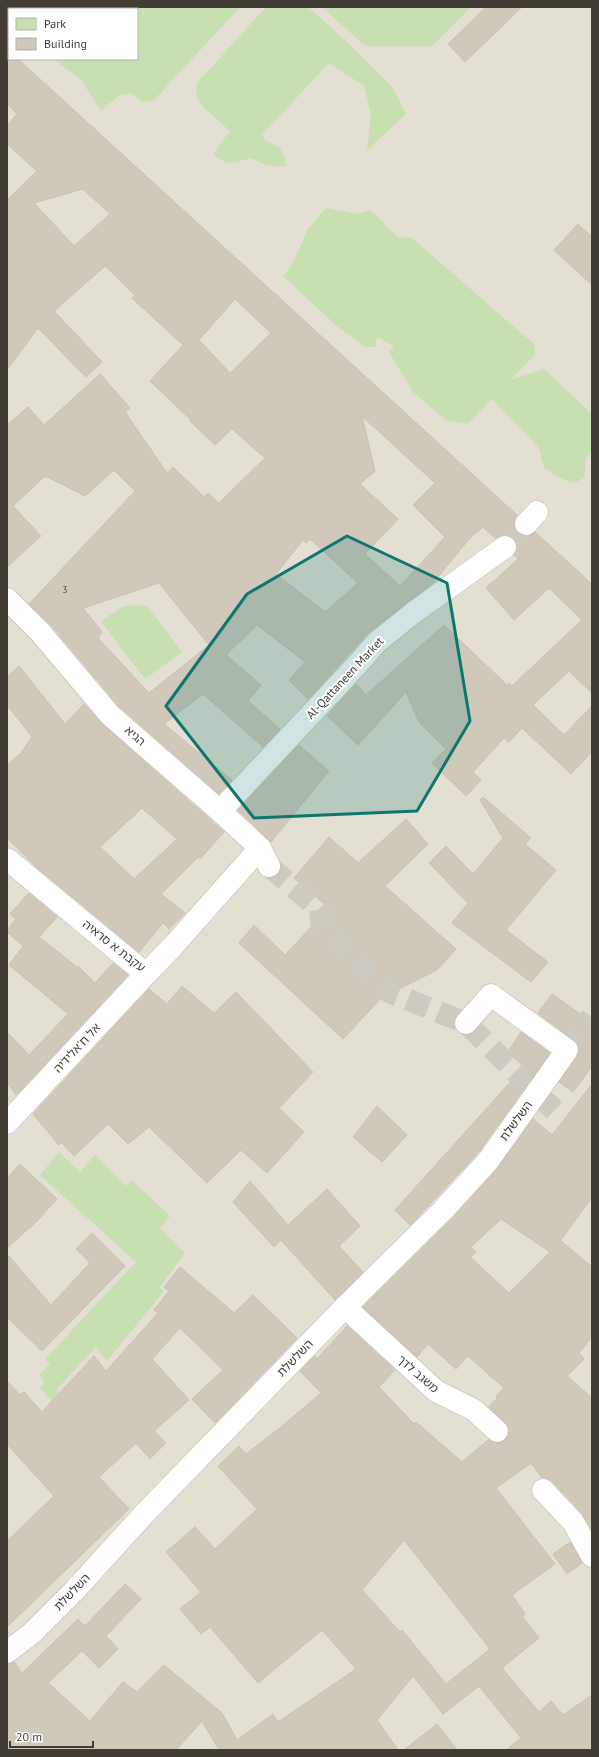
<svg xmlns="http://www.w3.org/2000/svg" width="599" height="1757" font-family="'PT Sans','Noto Sans Hebrew',sans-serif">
<rect width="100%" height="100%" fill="#f0ede4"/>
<path fill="#e3dfd3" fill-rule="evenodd" d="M 7,7 L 592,7 L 592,1750 L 7,1750 ZM 9,9 L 137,9 L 137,59 L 9,59 Z"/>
<g fill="#c8e0b1">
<polygon points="7,7 240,7 154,100 143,102 131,93 119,95 101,111 81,80 53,59 137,59 137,9 9,9 9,24 7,23"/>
<path d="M 266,7 L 308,7 L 347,42 L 393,88 L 406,114 L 367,150 L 371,115 L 364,86 L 329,63 L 262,135 C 268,145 269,140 277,146 C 283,150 285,159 286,166 L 267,166 L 251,158 C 235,163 227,167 213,154 L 230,131 L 204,108 L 197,97 L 196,84 Z"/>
<polygon points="322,7 471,7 432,46 365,46"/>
<polygon points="326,208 357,214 369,210 378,217 397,237 412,238 534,344 535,355 510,380 544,369 592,414 592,452 586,458 584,478 574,483 562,479 544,468 539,448 492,399 467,424 446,420 413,392 389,352 394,346 377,337 375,347 365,347 338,327 283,276 292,265 308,229"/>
<polygon points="146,605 182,652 145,679 101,621 124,606"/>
<polygon points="59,1152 80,1172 95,1155 126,1186 132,1180 170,1216 160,1229 185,1253 159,1288 164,1291 107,1361 96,1347 57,1389 61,1395 53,1403 39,1387 45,1383 39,1375 50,1364 45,1359 136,1262 40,1175"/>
</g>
<g fill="#d0c9bb" stroke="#cac1af" fill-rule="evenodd">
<polygon points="486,7 522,7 465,62 448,44"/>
<path d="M 7,49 L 9,51 L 9,59 L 18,59 L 517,515 L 514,521 L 514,527 L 518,533 L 524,536 L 529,536 L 535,532 L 592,584 L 592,693 L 569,671 L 533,705 L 564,735 L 592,706 L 592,752 L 571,774 L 522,728 L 509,742 L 504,738 L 473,772 L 481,780 L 466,796 L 432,763 L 446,749 L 419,722 L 406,692 L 358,745 L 327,716 L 356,684 L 366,695 L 444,625 L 507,685 L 509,683 L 512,686 L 582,620 L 549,588 L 514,620 L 486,588 L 518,559 L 514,555 L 516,552 L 517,545 L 515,539 L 510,536 L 503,535 L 495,538 L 483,527 L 469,539 L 433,583 L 369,632 L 308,699 L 289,680 L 305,662 L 257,625 L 226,655 L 261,685 L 248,701 L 280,729 L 263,747 L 203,694 L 164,724 L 232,780 L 219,794 L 119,706 L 50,624 L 29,604 L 135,491 L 114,470 L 85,496 L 45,476 L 13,506 L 41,536 L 7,567 L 7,425 L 28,407 L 44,425 L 100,374 L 130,408 L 125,412 L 167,473 L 173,467 L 204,497 L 208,493 L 219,503 L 265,458 L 232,429 L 215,445 L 190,421 L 191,420 L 150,381 L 183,345 L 132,298 L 135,295 L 105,266 L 54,311 L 102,362 L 86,377 L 38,328 L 7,370 L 7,200 L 37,171 L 7,144 L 7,126 L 17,114 L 7,104 ZM 83,189 L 110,214 L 74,246 L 34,203 ZM 235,299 L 271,333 L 230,373 L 199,340 ZM 362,416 L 435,483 L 413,505 L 445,537 L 400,586 L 365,554 L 398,519 L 360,484 L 375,471 ZM 310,539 L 358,583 L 325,612 L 276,574 L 303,540 L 306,543 ZM 159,583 L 209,645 L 149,693 L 98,638 L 102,632 L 83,608 Z"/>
<polygon points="578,224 592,237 592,285 554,250"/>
<path d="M 19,666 L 65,724 L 84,704 L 102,724 L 224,832 L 200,859 L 198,857 L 161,894 L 185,913 L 169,929 L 163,923 L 139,952 L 36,867 L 7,838 L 7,765 L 21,753 L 32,737 L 7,705 L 7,677 ZM 142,808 L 177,839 L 134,879 L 100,847 Z"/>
<polygon points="299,745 329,771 271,842 238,810"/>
<polygon points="483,797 531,838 525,844 556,870 506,930 548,962 531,982 452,923 468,903 429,863 446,846 473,874 503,838 480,800"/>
<polygon points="406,819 428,844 385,886 456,949 437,970 401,988 395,983 343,1039 239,943 254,925 285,955 329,908 294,878 329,837 358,863"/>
<polygon points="29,893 57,917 39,937 77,967 78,966 95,983 113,963 128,975 16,1095 7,1083 7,1032 29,1055 68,1014 9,965 23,946 7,932 7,930 16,919 10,914"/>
<polygon points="182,986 214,1013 236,992 313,1072 279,1108 304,1132 267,1173 241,1150 207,1183 149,1127 128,1144 108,1124 74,1156 61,1142 59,1145 33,1114 149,989 167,1004"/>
<polygon points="552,994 592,1022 592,1066 573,1092 559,1082 577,1057 579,1051 579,1045 574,1040 538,1013"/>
<polygon points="521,1032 550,1053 478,1153 410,1225 395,1210 524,1067 508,1052"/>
<path d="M 592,1084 L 592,1197 L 558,1244 L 561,1241 L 592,1267 L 592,1337 L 579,1353 L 584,1359 L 567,1376 L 592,1398 L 592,1530 L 582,1513 L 552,1481 L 547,1478 L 542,1478 L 531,1463 L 496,1488 L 555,1564 L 512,1595 L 525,1614 L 522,1616 L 539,1638 L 502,1668 L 539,1712 L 551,1701 L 563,1715 L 592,1695 L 592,1750 L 506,1750 L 521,1738 L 479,1686 L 443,1714 L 413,1676 L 377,1720 L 398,1750 L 219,1750 L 202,1721 L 176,1750 L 7,1750 L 7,1664 L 14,1662 L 22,1673 L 78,1619 L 85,1626 L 125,1584 L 141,1599 L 106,1636 L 118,1649 L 99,1668 L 82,1651 L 48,1683 L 90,1721 L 123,1682 L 137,1692 L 164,1665 L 222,1713 L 237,1740 L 273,1714 L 278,1722 L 356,1669 L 322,1630 L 258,1683 L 210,1627 L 201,1634 L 180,1609 L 201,1592 L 166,1552 L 195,1527 L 215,1549 L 257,1509 L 218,1466 L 239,1446 L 246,1454 L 281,1427 L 321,1393 L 300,1371 L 315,1356 L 317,1359 L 347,1326 L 395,1370 L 379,1387 L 414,1424 L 416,1422 L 462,1462 L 488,1440 L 494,1443 L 500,1443 L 506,1439 L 509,1433 L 509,1427 L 489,1407 L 498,1397 L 496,1396 L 504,1388 L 468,1356 L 456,1369 L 428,1344 L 417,1357 L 363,1307 L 452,1219 L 497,1169 L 533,1119 L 552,1135 ZM 501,1219 L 550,1252 L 509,1293 L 470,1257 L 476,1252 L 471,1247 ZM 404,1540 L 490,1649 L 446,1684 L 402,1630 L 400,1632 L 362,1590 Z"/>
<polygon points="377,1106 407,1135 382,1162 353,1137"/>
<polygon points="20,1164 57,1199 36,1222 7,1248 7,1178"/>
<polygon points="250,1181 288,1225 327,1189 360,1226 339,1246 363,1272 335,1300 281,1240 274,1247 233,1202"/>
<polygon points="92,1233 125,1266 42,1351 7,1317 7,1254 51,1305 90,1263 76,1249"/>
<polygon points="180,1267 234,1313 253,1295 297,1338 215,1423 192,1399 223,1370 180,1328 152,1359 189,1400 154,1431 166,1443 150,1459 136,1443 99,1477 129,1509 7,1627 7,1541 54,1496 7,1444 7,1381 20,1395 24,1392 42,1412 94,1356 106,1371 158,1313 154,1310 169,1291 164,1287"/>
<polygon points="570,1542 582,1563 567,1574 553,1554"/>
<polygon points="437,1724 457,1750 404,1750"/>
</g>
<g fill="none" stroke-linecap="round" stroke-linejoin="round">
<g stroke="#cdcac1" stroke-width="22" stroke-dasharray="22 11" stroke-linecap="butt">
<polyline points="505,547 526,524"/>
<polyline points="269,866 320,910 322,927 389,992 466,1023 557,1113"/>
<polyline points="567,1050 592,1017"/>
</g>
<defs>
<g id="pedestrian">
<polyline points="526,524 537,512"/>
<polyline points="7,599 40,632 110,715 220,811 260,848 269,866"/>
<polyline points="220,811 356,666 377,642 413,613 505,547"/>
<polyline points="7,859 146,974 173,946 260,848"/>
<polyline points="7,1123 146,974"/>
<polyline points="345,1307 436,1391 474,1410 497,1431"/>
<polyline points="543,1490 573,1522 592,1556"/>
<polyline points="7,1652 31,1634 75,1590 145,1513 345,1307 443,1210 488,1161 567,1050 491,995 466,1023"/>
</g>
</defs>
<use href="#pedestrian" stroke="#bdb8ab" stroke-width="23"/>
<use href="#pedestrian" stroke="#fff" stroke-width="22"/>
</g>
<path fill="#0f766e" fill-opacity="0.2" stroke="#0f766e" stroke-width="3" stroke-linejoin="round" d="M 347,536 L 447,583 L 470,721 L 417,811 L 254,818 L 166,706 L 247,594 Z"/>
<g text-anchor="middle" stroke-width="4" stroke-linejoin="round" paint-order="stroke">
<g font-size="10" fill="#656056">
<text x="65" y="593">3</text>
</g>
<g font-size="12" fill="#413d35" stroke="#fff">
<text transform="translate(345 678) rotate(-47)" y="4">Al-Qattaneen Market</text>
<text transform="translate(135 736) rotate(41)" y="4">הגיא</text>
<text transform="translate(114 946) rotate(38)" y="4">עקבת א סראיה</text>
<text transform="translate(77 1048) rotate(-47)" y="4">אל ח'אלידיה</text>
<text transform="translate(516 1121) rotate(-54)" y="4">השלשלת</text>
<text transform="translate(295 1358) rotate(-46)" y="4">השלשלת</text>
<text transform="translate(418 1374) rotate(41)" y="4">משגב לדך</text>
<text transform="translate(72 1592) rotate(-46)" y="4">השלשלת</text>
</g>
</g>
<rect width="599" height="1757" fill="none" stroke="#413d35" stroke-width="16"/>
<rect x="8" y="8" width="130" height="52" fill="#ffffff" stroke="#b3b1ae"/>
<rect x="16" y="18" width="20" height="12" fill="#c8e0b1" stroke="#b3b1ae"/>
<text x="44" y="28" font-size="12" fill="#413d35">Park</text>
<rect x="16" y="38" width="20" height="12" fill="#d0c9bb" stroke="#b3b1ae"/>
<text x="44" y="48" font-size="12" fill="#413d35">Building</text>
<path d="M10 1741v6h83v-6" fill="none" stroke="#413d35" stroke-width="2"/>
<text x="16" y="1741" font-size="12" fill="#413d35" stroke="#ffffff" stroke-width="3" paint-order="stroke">20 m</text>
</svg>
